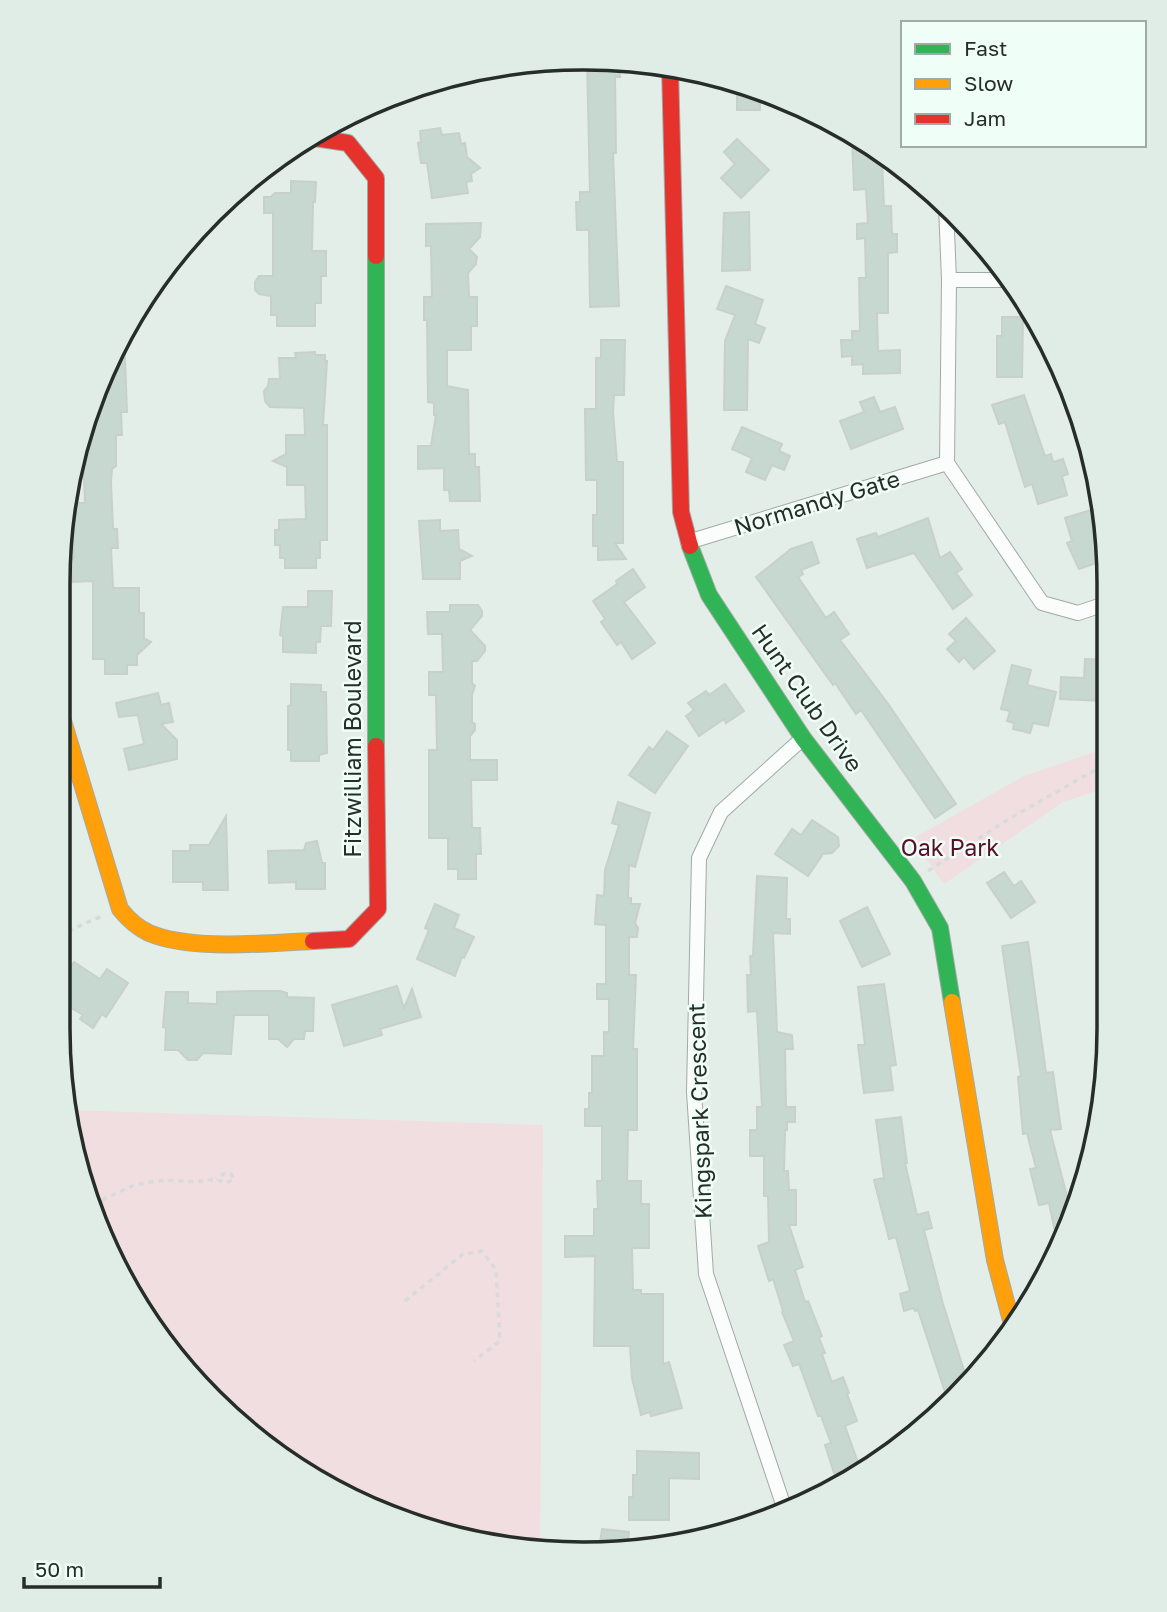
<svg xmlns="http://www.w3.org/2000/svg" width="1167" height="1612" font-family="'Golos Text',sans-serif">
<rect width="100%" height="100%" fill="#e3eee8"/>
<g fill="#f1dee0">
<polygon points="1106,748 1106,788 1063,802 944,884 912,839 1024,776"/>
<polygon points="68,1110 543,1125 540,1550 514,1550 351,1500 237,1424 146,1320 76,1165"/>
</g>
<g fill="#c7d8d0" stroke="#c8d0cb" stroke-width="2">
<polygon points="619,59 620,77 615,77 616,153 613,153 619,306 590,307 589,230 577,230 576,202 580,202 580,192 590,192 587,60"/>
<polygon points="737,82 760,91 760,110 737,110"/>
<polygon points="440,128 442,135 459,133 461,144 465,143 467,157 480,168 471,174 472,181 466,182 468,193 432,198 427,163 421,163 418,143 421,142 420,131"/>
<polygon points="852,134 876,150 877,161 882,161 884,206 891,206 892,234 897,234 897,252 888,253 888,313 877,313 878,351 900,350 900,373 863,374 863,364 852,365 852,356 842,357 841,340 852,340 852,331 860,331 859,278 866,278 865,238 857,239 857,224 868,223 866,189 854,190"/>
<polygon points="737,139 769,170 741,198 721,178 735,164 724,152"/>
<polygon points="291,181 316,182 315,202 313,202 312,251 326,251 326,276 321,276 321,303 315,303 315,326 277,326 277,315 271,315 271,296 259,294 255,290 255,282 259,276 273,276 273,213 264,213 264,197 271,197 275,193 291,193"/>
<polygon points="749,212 750,270 722,271 724,213"/>
<polygon points="481,223 480,237 469,249 477,257 476,264 468,273 469,297 477,297 477,326 471,326 471,350 447,350 447,386 468,390 469,454 475,454 475,467 479,467 480,501 450,501 449,490 444,490 444,468 418,469 418,446 431,446 436,415 434,415 434,403 428,402 427,320 424,320 424,297 432,297 431,246 426,246 426,224"/>
<polygon points="726,286 763,300 755,324 765,328 759,343 748,339 747,410 724,410 725,341 735,315 717,309"/>
<polygon points="1002,317 1023,317 1022,377 997,377 997,336 1002,336"/>
<polygon points="124,332 127,412 121,412 122,435 116,435 116,466 112,469 111,482 113,529 117,529 118,548 111,548 113,588 139,588 139,613 144,613 144,638 151,642 137,655 137,665 127,665 127,674 105,674 105,659 93,659 93,581 72,582 71,559 74,558 72,503 85,503 83,452 79,452"/>
<polygon points="601,340 625,340 624,395 614,395 613,412 617,462 623,462 623,543 615,543 626,559 598,560 598,546 593,546 593,515 597,515 597,480 586,480 585,409 596,409 596,358 601,358"/>
<polygon points="315,352 315,355 325,355 325,361 327,361 323,425 327,425 327,540 320,540 320,558 316,558 316,568 285,568 285,558 280,558 280,545 275,545 275,530 279,530 279,520 306,519 305,485 287,485 287,467 273,461 286,454 286,435 305,435 304,408 270,407 265,401 264,391 268,386 269,379 280,379 279,358 296,358 295,353"/>
<polygon points="1024,395 1045,456 1051,454 1053,462 1063,459 1068,474 1062,476 1067,495 1038,504 1032,484 1025,487 1005,422 999,424 992,405"/>
<polygon points="874,397 880,412 895,407 903,429 851,449 840,421 864,412 860,402"/>
<polygon points="742,427 782,444 779,451 790,456 784,470 772,465 765,480 746,472 752,458 732,449"/>
<polygon points="1091,510 1105,553 1105,560 1079,569 1067,543 1072,541 1065,518"/>
<polygon points="928,518 940,558 950,552 962,569 956,573 972,595 953,609 914,553 867,568 857,539 876,533 878,537"/>
<polygon points="440,520 440,531 458,530 459,549 472,556 460,561 460,579 423,579 419,521"/>
<polygon points="812,542 819,563 801,570 803,574 798,577 826,618 834,612 849,634 840,640 889,705 956,804 935,818 861,710 856,714 835,683 833,685 756,577 791,549"/>
<polygon points="633,569 645,587 624,602 655,643 632,659 621,642 617,645 601,622 605,619 593,601 617,584 616,581"/>
<polygon points="308,591 332,591 331,626 321,626 320,642 316,642 316,653 283,652 283,636 280,635 283,607 308,607"/>
<polygon points="450,605 478,605 482,611 482,616 470,630 485,646 485,651 477,661 472,661 472,683 475,686 472,695 472,722 475,724 475,730 470,736 470,760 497,760 497,780 471,780 472,828 480,828 481,854 476,854 476,879 458,879 458,869 448,869 448,838 429,838 429,750 437,750 436,695 429,695 429,672 443,672 442,634 428,634 427,612 450,612"/>
<polygon points="966,618 995,651 974,669 964,657 959,662 947,649 956,641 949,634"/>
<polygon points="1085,659 1106,660 1104,701 1060,699 1061,677 1084,678"/>
<polygon points="1012,665 1031,670 1027,685 1056,692 1048,726 1033,723 1030,733 1013,729 1014,723 1007,721 1010,711 1001,709"/>
<polygon points="291,684 321,685 321,692 326,692 327,753 319,755 319,761 291,761 291,750 288,750 288,706 291,705"/>
<polygon points="725,684 744,711 726,723 724,719 699,736 686,716 694,710 688,703 706,691 709,695"/>
<polygon points="158,693 161,705 169,703 173,722 161,724 177,740 177,759 129,770 124,749 144,744 138,715 119,717 116,703"/>
<polygon points="667,731 688,746 655,793 629,775 649,747 653,750"/>
<polygon points="618,802 650,813 635,867 629,865 628,898 631,898 631,904 640,904 635,923 638,928 637,937 629,937 629,975 636,975 633,1049 637,1049 637,1130 628,1130 627,1181 641,1181 641,1204 649,1204 649,1248 632,1248 633,1290 641,1290 641,1294 663,1294 663,1364 669,1362 682,1408 651,1416 650,1412 641,1415 632,1378 630,1346 594,1346 595,1256 565,1257 565,1236 594,1236 594,1209 598,1209 597,1181 602,1181 602,1126 585,1126 585,1109 589,1109 589,1093 592,1093 592,1056 604,1056 604,1032 609,1032 609,999 597,999 597,984 606,984 606,925 595,924 597,895 604,896 605,870 619,825 612,823"/>
<polygon points="226,816 228,890 203,890 203,882 173,882 173,851 190,851 190,845 209,845"/>
<polygon points="812,820 838,837 839,846 832,853 823,854 808,876 775,854 792,829 801,835"/>
<polygon points="317,841 322,863 325,863 325,889 296,889 296,882 269,883 268,851 304,850 306,843"/>
<polygon points="1004,872 1014,886 1021,881 1035,902 1011,918 987,883"/>
<polygon points="757,876 787,878 786,919 790,919 790,934 773,933 777,1032 792,1035 793,1049 785,1049 786,1107 795,1107 795,1122 787,1122 787,1130 785,1130 784,1171 788,1171 789,1190 796,1190 796,1225 789,1225 803,1267 795,1270 805,1302 808,1301 822,1336 819,1338 825,1353 822,1354 832,1382 843,1377 849,1393 847,1394 857,1421 845,1426 860,1468 840,1480 838,1472 834,1473 825,1445 831,1443 821,1416 818,1416 799,1364 793,1366 784,1345 794,1341 782,1312 783,1311 773,1279 769,1281 758,1246 769,1242 768,1196 764,1196 764,1156 750,1156 750,1130 757,1130 757,1107 762,1107 757,1011 748,1012 747,975 751,975 750,956 753,956"/>
<polygon points="435,904 459,915 454,928 474,937 464,958 462,957 455,976 417,959 429,930 425,928"/>
<polygon points="867,907 890,954 862,967 840,921"/>
<polygon points="1028,942 1046,1073 1053,1072 1061,1129 1050,1130 1072,1216 1059,1251 1049,1203 1039,1205 1030,1169 1036,1168 1027,1133 1023,1134 1018,1077 1021,1076 1002,946"/>
<polygon points="74,962 100,979 107,969 128,983 106,1017 102,1014 93,1028 80,1019 83,1015 58,1000 59,984"/>
<polygon points="884,984 896,1065 890,1066 893,1090 864,1093 858,1045 865,1045 858,987"/>
<polygon points="397,986 404,1008 412,989 421,1017 380,1029 382,1035 344,1046 332,1005"/>
<polygon points="250,991 280,991 287,993 287,997 314,998 313,1031 305,1031 304,1039 294,1039 287,1047 278,1039 269,1039 269,1015 234,1015 231,1054 203,1053 197,1060 188,1060 178,1050 165,1050 166,1028 163,1027 166,992 188,992 188,1003 217,1004 217,992"/>
<polygon points="901,1117 907,1163 905,1163 917,1215 928,1212 932,1228 924,1230 943,1304 968,1383 949,1404 918,1310 915,1311 914,1308 904,1311 900,1294 910,1291 896,1237 889,1239 874,1180 884,1178 876,1120"/>
<polygon points="637,1451 699,1453 699,1479 669,1478 669,1520 629,1520 629,1497 633,1497 633,1475 637,1475"/>
<polygon points="602,1529 629,1532 627,1550 599,1550"/>
</g>
<g fill="none" stroke-linecap="round" stroke-linejoin="round">
<defs>
<g id="street">
<polyline points="946,206 949,280 947,463 1042,603 1078,613 1105,604"/>
<polyline points="949,280 1008,280"/>
<polyline points="688,542 947,463"/>
<polyline points="786,1513 706,1274 694,1092 699,858 721,812 803,738"/>
</g>
<g id="fast">
<polyline points="376,256 376,746"/>
<polyline points="690,546 709,595 803,738 913,881 940,928 952,1002"/>
</g>
<g id="slow">
<path d="M 63,721 L 120,909 C 128,919 138,928 149,933 C 192,951 266,943 313,941"/>
<polyline points="952,1002 995,1260 1013,1328"/>
</g>
<g id="jam">
<polyline points="670,67 681,512 690,546"/>
<polyline points="308,137 348,143 376,178 376,256"/>
<polyline points="313,941 349,939 378,909 376,746"/>
</g>
</defs>
<use href="#street" stroke="#a2aaa6" stroke-width="16"/>
<use href="#fast" stroke="#a2aaa6" stroke-width="18"/>
<use href="#slow" stroke="#a2aaa6" stroke-width="18"/>
<use href="#jam" stroke="#a2aaa6" stroke-width="18"/>
<g stroke="#d8dbda" stroke-width="3.5" stroke-dasharray="5 5" stroke-linecap="butt">
<polyline points="928,871 1012,817 1106,764"/>
<polyline points="59,935 102,916"/>
<polyline points="92,1200 102,1200 96,1209"/>
<polyline points="102,1200 134,1185 164,1180 196,1182 216,1179 225,1183 234,1180 231,1174 225,1173 216,1179"/>
<polyline points="405,1301 463,1254 482,1251 496,1270 500,1341 474,1361"/>
</g>
<use href="#street" stroke="#fbfcfc" stroke-width="14"/>
<use href="#fast" stroke="#30b455" stroke-width="16"/>
<use href="#slow" stroke="#ff9f0a" stroke-width="16"/>
<use href="#jam" stroke="#e5322d" stroke-width="16"/>
</g>
<g text-anchor="middle" stroke-width="5" stroke-linejoin="round" paint-order="stroke">
<g font-size="23" fill="#272e2a" stroke="#effef6">
<text transform="translate(817 503) rotate(-17)" y="8">Normandy Gate</text>
<text transform="translate(807 698) rotate(55)" y="8">Hunt Club Drive</text>
<text transform="translate(353 739) rotate(-90)" y="8">Fitzwilliam Boulevard</text>
<text transform="translate(700 1111) rotate(-92)" y="8">Kingspark Crescent</text>
</g>
<g font-size="23" fill="#590e2a" stroke="#effef6">
<text x="950" y="856">Oak Park</text>
</g>
</g>
<path d="M0 0H1167V1612H0ZM583 70H584A513 513 0 0 1 1097 583V1029A513 513 0 0 1 584 1542H583A513 513 0 0 1 70 1029V583A513 513 0 0 1 583 70Z" fill="#dfede6" fill-rule="evenodd"/>
<path fill="none" stroke="#272e2a" stroke-width="3.5" d="M583 70H584A513 513 0 0 1 1097 583V1029A513 513 0 0 1 584 1542H583A513 513 0 0 1 70 1029V583A513 513 0 0 1 583 70Z"/>
<rect x="901" y="21" width="245" height="126" fill="#effef6" stroke="#9faba4" stroke-width="2"/>
<rect x="915" y="44" width="35" height="10" fill="#30b455" stroke="#9faba4" stroke-width="2"/>
<text x="964" y="56" font-size="21" fill="#272e2a">Fast</text>
<rect x="915" y="79" width="35" height="10" fill="#ff9f0a" stroke="#9faba4" stroke-width="2"/>
<text x="964" y="91" font-size="21" fill="#272e2a">Slow</text>
<rect x="915" y="114" width="35" height="10" fill="#e5322d" stroke="#9faba4" stroke-width="2"/>
<text x="964" y="126" font-size="21" fill="#272e2a">Jam</text>
<path d="M24 1577v10h136v-10" fill="none" stroke="#272e2a" stroke-width="3.5"/>
<text x="35" y="1577" font-size="21" fill="#272e2a" stroke="#effef6" stroke-width="5" paint-order="stroke">50 m</text>
</svg>
